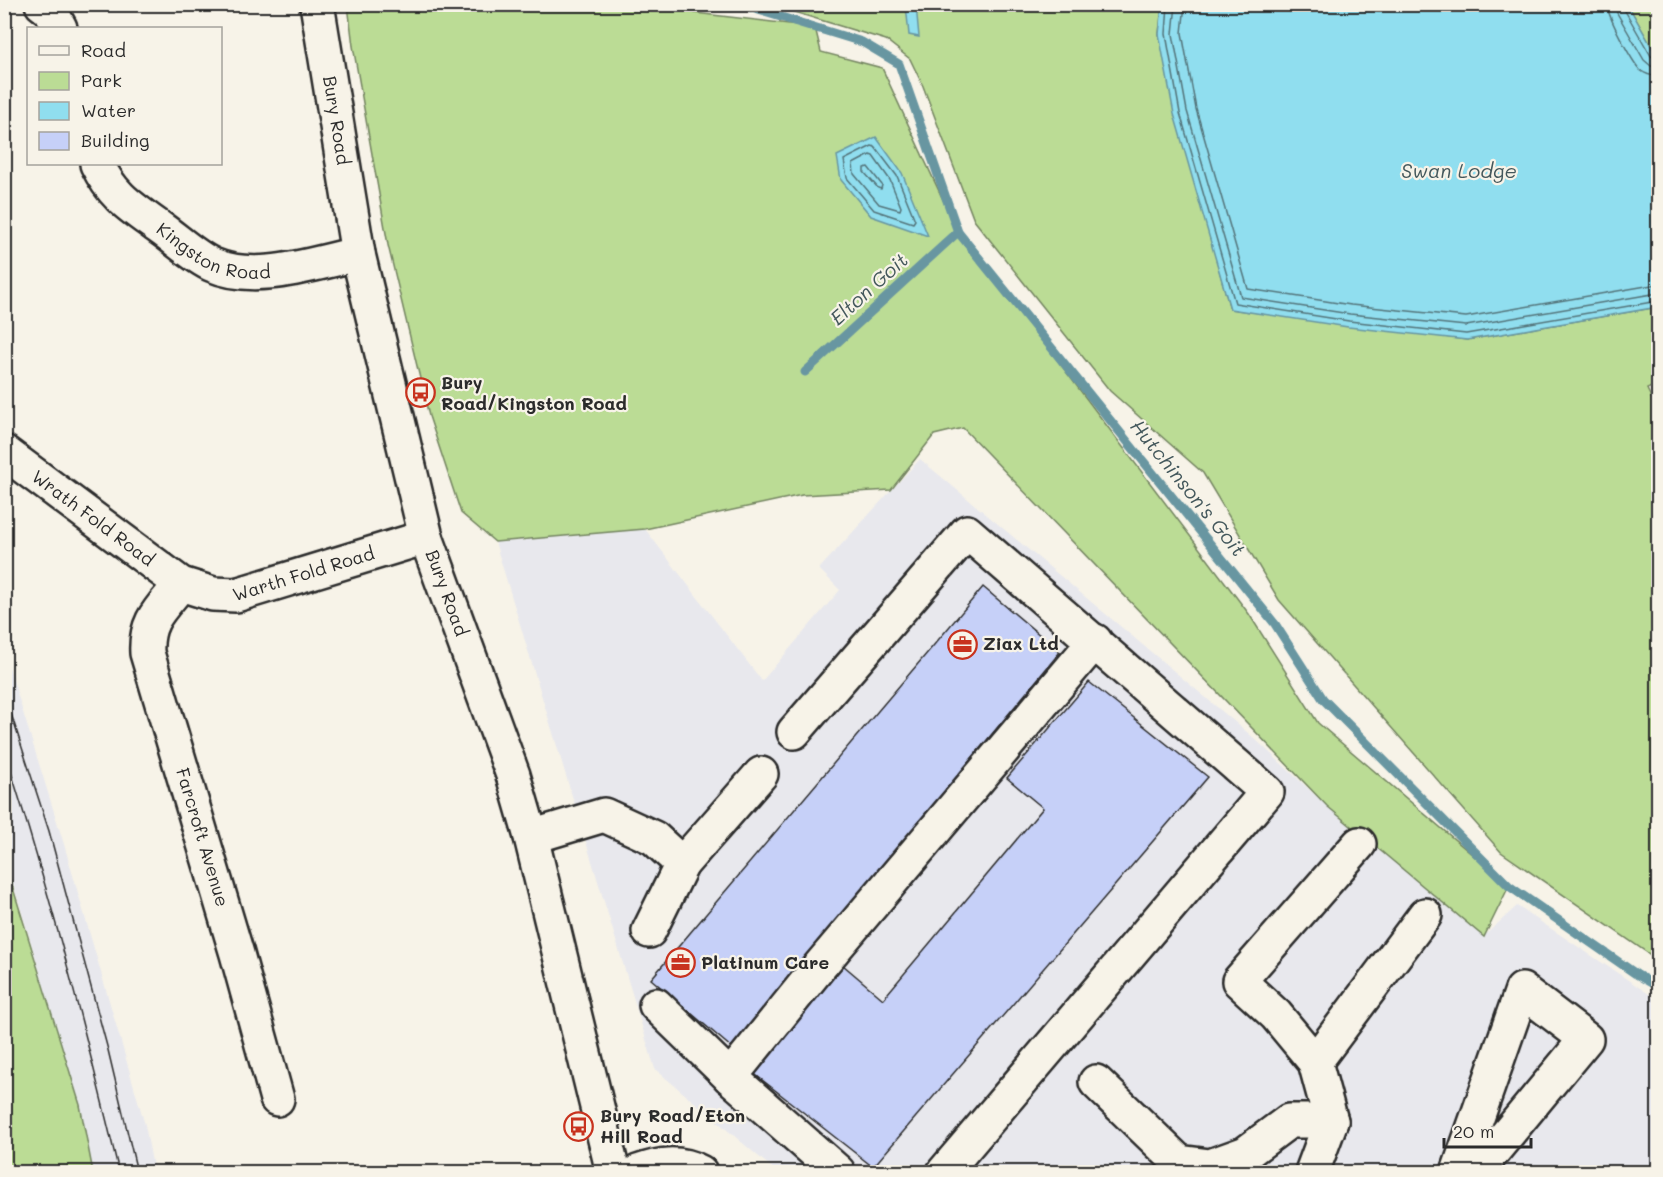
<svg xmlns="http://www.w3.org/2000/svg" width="1663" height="1177" font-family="Mali,sans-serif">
<rect width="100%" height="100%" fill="#f7f3e8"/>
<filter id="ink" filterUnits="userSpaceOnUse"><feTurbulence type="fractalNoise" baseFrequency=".0167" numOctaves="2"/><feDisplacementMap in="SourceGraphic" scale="12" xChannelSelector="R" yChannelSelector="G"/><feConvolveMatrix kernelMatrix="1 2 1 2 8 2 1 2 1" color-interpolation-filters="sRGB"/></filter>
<g filter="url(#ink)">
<g fill="#e8e8ed">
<polygon points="920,459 1254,738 1327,806 1484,936 1517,906 1658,1000 1658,1172 777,1172 655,1069 495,542 645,529 762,681 840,590 819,569"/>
<polygon points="4,651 63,841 145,1125 154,1172 93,1172 80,1105 5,857"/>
</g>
<g fill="#bbdc95" stroke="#738460" stroke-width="1.5">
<polygon points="348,5 687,5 695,13 815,27 821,52 882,68 958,232 1005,291 1249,614 1318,723 1509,886 1484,937 1327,806 963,428 934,435 891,490 802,495 645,529 495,542 461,513 429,416 388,245 353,46"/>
<polygon points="771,5 1162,5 1159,34 1208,229 1230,309 1467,340 1658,307 1658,384 1647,389 1658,412 1658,960 1501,852 1279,600 1203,473 1110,391 974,220 923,86 910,59 886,40"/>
<polygon points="1628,5 1658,5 1658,58"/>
<polygon points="4,859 80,1105 93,1172 5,1172"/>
</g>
<g fill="#90deef" stroke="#6896a1" stroke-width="1.5">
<polygon points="906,5 916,5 919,37 909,35"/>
<polygon points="1162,5 1628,5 1658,58 1658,307 1467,340 1348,327 1230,309 1174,114 1159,34"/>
<polygon points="876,137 902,173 928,236 871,216 841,180 837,156"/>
</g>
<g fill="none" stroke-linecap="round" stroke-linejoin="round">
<g stroke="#537379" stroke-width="1.5">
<polyline points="1168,4 1166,34 1180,113 1235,303 1349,321 1466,334 1658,301"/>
<polyline points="1176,4 1173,34 1187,111 1241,297 1350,314 1466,326 1658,293"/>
<polyline points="1185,4 1182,33 1196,109 1248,289 1351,305 1466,317 1658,284"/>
<path d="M 1607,4 C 1607,16 1632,61 1640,70 C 1646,75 1652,76 1658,76"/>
<polyline points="1616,4 1617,13 1644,60 1651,66 1658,67"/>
<polyline points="1623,4 1624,9 1651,56 1658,60"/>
<polygon points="872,146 875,147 897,176 915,220 913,223 874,210 847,178 844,160"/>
<polygon points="870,155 873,156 890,180 901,207 900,210 879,204 854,174 853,164"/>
<polygon points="868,167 882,185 881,189 878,188 864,172 864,168"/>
</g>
<g stroke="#6896a1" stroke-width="9">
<polyline points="739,4 862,42 899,64 958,232 1275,624 1323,699 1509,886 1636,974 1658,987"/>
<polyline points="805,372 958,232"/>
</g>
</g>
<g fill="#c6d0f8" stroke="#2b2b2b" stroke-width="1.5">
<polygon points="983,587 1060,652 732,1048 651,979"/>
<polygon points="1089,682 1208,777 873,1167 752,1072 843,965 883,999 1043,808 1007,778"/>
</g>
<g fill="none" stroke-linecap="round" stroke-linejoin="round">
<defs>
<g id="minor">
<polyline points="42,4 51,11 60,28"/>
<path id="s1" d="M 317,4 L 358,254 L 426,537 L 513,775 L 531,837 L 613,1172"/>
<path id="s2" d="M 97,164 C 113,197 131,207 160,228 C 176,239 196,258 213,265 C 257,284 313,263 358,254"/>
<path id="s3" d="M 4,452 L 181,584 L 213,594 L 236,595 L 426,537"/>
<path id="s4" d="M 181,584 C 161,609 145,620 147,653 L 237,954 L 277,1099"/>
<polyline points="794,732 967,532 1267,792 944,1172"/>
<polyline points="531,837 604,815 654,838 682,864 761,774"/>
<polyline points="649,931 682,864"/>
<polyline points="656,1005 730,1077 819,967 1095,641"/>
<polyline points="1315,1062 1425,915"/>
<polyline points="730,1077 838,1172"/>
<polyline points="1096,1082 1179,1162 1210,1166 1246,1153 1289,1121 1331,1121"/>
<path d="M 638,1172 C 659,1164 679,1161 700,1172"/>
<polyline points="1312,1172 1331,1121 1315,1062 1276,1015 1239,981 1359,844"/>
<polyline points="1458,1172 1522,990 1586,1039 1476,1172"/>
</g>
</defs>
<use href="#minor" stroke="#2b2b2b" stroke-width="38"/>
<use href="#minor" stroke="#f7f3e8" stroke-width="33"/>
<g stroke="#2b2b2b" stroke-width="1.5">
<polyline points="4,692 49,831 108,1050 137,1172"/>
<path d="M 4,750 C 49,889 85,1030 119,1172"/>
</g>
</g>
</g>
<defs>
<symbol id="bus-ring" viewBox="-11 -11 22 22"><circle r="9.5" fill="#f7f3e8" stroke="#c8321e" stroke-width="1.5"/><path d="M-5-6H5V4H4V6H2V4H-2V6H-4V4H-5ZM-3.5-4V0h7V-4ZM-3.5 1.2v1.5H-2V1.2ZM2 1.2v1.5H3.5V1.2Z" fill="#c8321e"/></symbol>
<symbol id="office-ring" viewBox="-11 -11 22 22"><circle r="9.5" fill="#f7f3e8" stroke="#c8321e" stroke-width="1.5"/><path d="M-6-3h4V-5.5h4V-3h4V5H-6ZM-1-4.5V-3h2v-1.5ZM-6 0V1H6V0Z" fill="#c8321e"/></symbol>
</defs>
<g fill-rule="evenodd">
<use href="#bus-ring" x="404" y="376" width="33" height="33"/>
<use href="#office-ring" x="946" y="628" width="33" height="33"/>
<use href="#office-ring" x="664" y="946" width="33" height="33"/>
<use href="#bus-ring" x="562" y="1110" width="33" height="33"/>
</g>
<g text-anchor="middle" stroke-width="4.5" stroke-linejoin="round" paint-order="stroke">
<g font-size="18" fill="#2b2b2b" stroke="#f7f3e8">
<text dy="6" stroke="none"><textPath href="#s1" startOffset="118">Bury Road</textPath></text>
<text dy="6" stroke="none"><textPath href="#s2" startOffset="152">Kingston Road</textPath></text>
<text dy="6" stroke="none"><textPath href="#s3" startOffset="111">Wrath Fold Road</textPath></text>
<text dy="6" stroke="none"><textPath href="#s3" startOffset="348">Warth Fold Road</textPath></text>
<text dy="6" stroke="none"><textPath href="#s1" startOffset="604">Bury Road</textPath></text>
<text dy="6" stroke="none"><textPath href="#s4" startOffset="272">Farcroft Avenue</textPath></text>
</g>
<g font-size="18" font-weight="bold" fill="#2b2b2b" stroke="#f7f3e8" text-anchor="start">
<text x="441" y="389">Bury<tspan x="441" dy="21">Road/Kingston Road</tspan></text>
<text x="983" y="650">Ziax Ltd</text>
<text x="701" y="969">Platinum Care</text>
<text x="600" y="1122">Bury Road/Eton<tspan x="600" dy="21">Hill Road</tspan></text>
</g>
<g font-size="20" font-style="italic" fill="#44585c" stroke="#f7f3e8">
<text x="1459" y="178">Swan Lodge</text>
<text transform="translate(869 289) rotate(-42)" y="7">Elton Goit</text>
<text transform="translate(1188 488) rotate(51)" y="7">Hutchinson's Goit</text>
</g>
</g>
<rect width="1663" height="1177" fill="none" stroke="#f7f3e8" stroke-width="24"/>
<rect x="12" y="12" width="1639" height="1153" fill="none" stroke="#2b2b2b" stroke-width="2" filter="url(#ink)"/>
<rect x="27" y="27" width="195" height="138" fill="#f7f3e8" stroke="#a5a39c" stroke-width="1.5"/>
<rect x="39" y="46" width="30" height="9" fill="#f7f3e8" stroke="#a5a39c" stroke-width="1.5"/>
<text x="81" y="57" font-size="18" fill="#2b2b2b">Road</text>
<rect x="39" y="72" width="30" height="18" fill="#bbdc95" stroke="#a5a39c" stroke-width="1.5"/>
<text x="81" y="87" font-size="18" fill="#2b2b2b">Park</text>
<rect x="39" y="102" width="30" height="18" fill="#90deef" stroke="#a5a39c" stroke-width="1.5"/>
<text x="81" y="117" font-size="18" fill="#2b2b2b">Water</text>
<rect x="39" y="132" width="30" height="18" fill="#c6d0f8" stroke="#a5a39c" stroke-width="1.5"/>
<text x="81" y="147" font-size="18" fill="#2b2b2b">Building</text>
<path d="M1444 1138v9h87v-9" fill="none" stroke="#2b2b2b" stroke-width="3"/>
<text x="1453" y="1138" font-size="18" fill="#2b2b2b" stroke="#f7f3e8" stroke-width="4.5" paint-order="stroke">20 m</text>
</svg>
